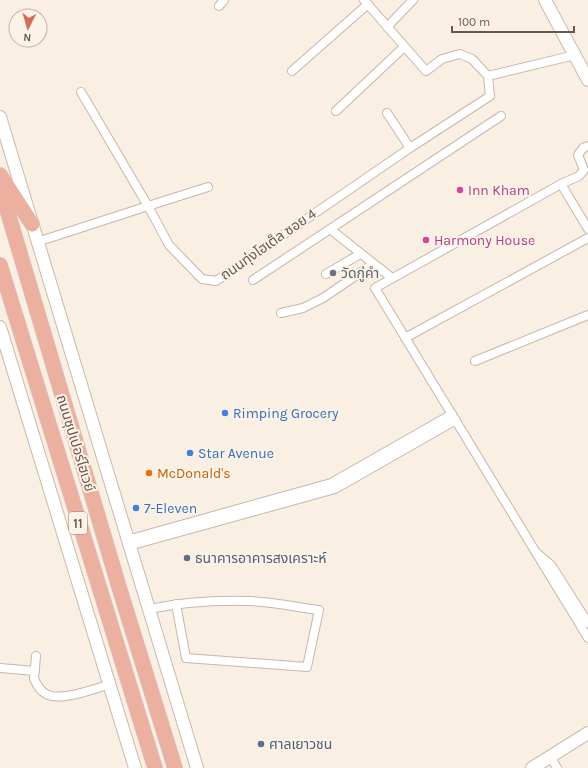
<svg xmlns="http://www.w3.org/2000/svg" width="588" height="768" font-family="Karla,'Noto Sans Thai',sans-serif">
<rect width="100%" height="100%" fill="#f9efe3"/>
<g fill="none" stroke-linecap="round" stroke-linejoin="round">
<defs>
<g id="street">
<polyline points="219,6 224,0"/>
<polyline points="387,27 413,0"/>
<polyline points="292,71 368,4"/>
<polyline points="488,76 575,55"/>
<polyline points="81,92 148,206 208,187"/>
<polyline points="336,111 404,47"/>
<polyline points="387,113 410,148"/>
<polyline points="588,146 583,148 578,155 584,170 579,176 561,184 375,288 588,638"/>
<polyline points="561,184 588,229"/>
<polyline points="330,229 392,278"/>
<polyline points="37,242 148,206 169,245 202,279 216,281 410,148 490,96 488,76 472,59 460,54 442,59 426,71 364,0"/>
<polyline points="326,274 360,254"/>
<polyline points="253,280 501,116"/>
<polyline points="281,313 303,308 323,298 373,264"/>
<polyline points="405,338 588,238"/>
<polyline points="475,361 588,315"/>
<polyline points="127,540 331,483 452,414"/>
<polyline points="129,546 335,489 456,420"/>
<polyline points="538,554 551,565 588,623"/>
<path d="M 149,609 C 183,602 217,600 251,601 C 273,602 296,607 319,610 L 307,667 L 186,658 L 176,604"/>
<path d="M 36,656 L 34,679 C 37,685 40,691 46,694 C 60,702 93,689 108,685"/>
<polyline points="0,668 35,671"/>
<polyline points="550,756 557,768"/>
</g>
<g id="secondary">
<polyline points="545,0 588,80"/>
<polyline points="0,117 197,768"/>
<polyline points="0,327 135,768"/>
<polyline points="532,768 588,733"/>
</g>
<g id="highway">
<polyline points="0,175 32,224"/>
<polyline points="0,186 119,587 175,768"/>
<polyline points="0,265 155,768"/>
</g>
</defs>
<use href="#street" stroke="#c8b6ab" stroke-width="10"/>
<use href="#secondary" stroke="#cdb8ac" stroke-width="14"/>
<use href="#highway" stroke="#d6d0cd" stroke-width="16"/>
<use href="#street" stroke="#fff" stroke-width="8"/>
<use href="#secondary" stroke="#fff" stroke-width="12"/>
<use href="#highway" stroke="#ecb0a1" stroke-width="15"/>
</g>
<g fill="#d1479c" stroke="#fcf3e8" stroke-width="1.5">
<circle cx="460" cy="190" r="4"/>
<circle cx="426" cy="240" r="4"/>
</g>
<circle fill="#6b7280" stroke="#fcf3e8" stroke-width="1.5" cx="333" cy="273" r="4"/>
<g fill="#3f7fe0" stroke="#fcf3e8" stroke-width="1.5">
<circle cx="225" cy="413" r="4"/>
<circle cx="190" cy="453" r="4"/>
<circle cx="136" cy="508" r="4"/>
</g>
<circle fill="#e8710a" stroke="#fcf3e8" stroke-width="1.5" cx="149" cy="473" r="4"/>
<g fill="#5c6f8a" stroke="#fcf3e8" stroke-width="1.5">
<circle cx="187" cy="558" r="4"/>
<circle cx="261" cy="744" r="4"/>
</g>
<g text-anchor="middle" stroke-width="4" stroke-linejoin="round" paint-order="stroke">
<rect fill="#fcf3e8" stroke="#99857b" stroke-width="1" x="69" y="512" width="18" height="22" rx="3"/>
<g font-size="13" font-weight="bold" fill="#6e564c">
<text x="78" y="528">11</text>
</g>
<g font-size="14" fill="#b23c85" stroke="#fcf3e8" text-anchor="start">
<text x="468" y="195">Inn Kham</text>
<text x="434" y="245">Harmony House</text>
</g>
<g font-size="14" fill="#6e564c" stroke="#fcf3e8">
<text transform="translate(268 244) rotate(-35)" y="5">ถนนทุ่งโฮเต็ล ซอย 4</text>
<text transform="translate(76 443) rotate(73)" y="5">ถนนซุปเปอร์ไฮเวย์</text>
</g>
<g font-size="14" fill="#5b616d" stroke="#fcf3e8" text-anchor="start">
<text x="341" y="278">วัดกู่คำ</text>
</g>
<g font-size="14" fill="#366cbe" stroke="#fcf3e8" text-anchor="start">
<text x="233" y="418">Rimping Grocery</text>
<text x="198" y="458">Star Avenue</text>
<text x="144" y="513">7-Eleven</text>
</g>
<g font-size="14" fill="#c56008" stroke="#fcf3e8" text-anchor="start">
<text x="157" y="478">McDonald's</text>
</g>
<g font-size="14" fill="#4e5e75" stroke="#fcf3e8" text-anchor="start">
<text x="195" y="563">ธนาคารอาคารสงเคราะห์</text>
<text x="269" y="749">ศาลเยาวชน</text>
</g>
</g>
<g transform="translate(28 28) rotate(185)"><circle r="19" fill="#fcf3e8" stroke="#c3b4aa"/>
<path d="M0-3L7 15L0 10L-7 15Z" fill="#d56b56"/>
<text y="-6" font-size="11" font-weight="bold" text-anchor="middle" fill="#6e564c">N</text>
</g>
<path d="M452 26v6h122v-6" fill="none" stroke="#6e564c" stroke-width="2"/>
<text x="458" y="26" font-size="12" fill="#6e564c" stroke="#fcf3e8" stroke-width="3" paint-order="stroke">100 m</text>
</svg>
